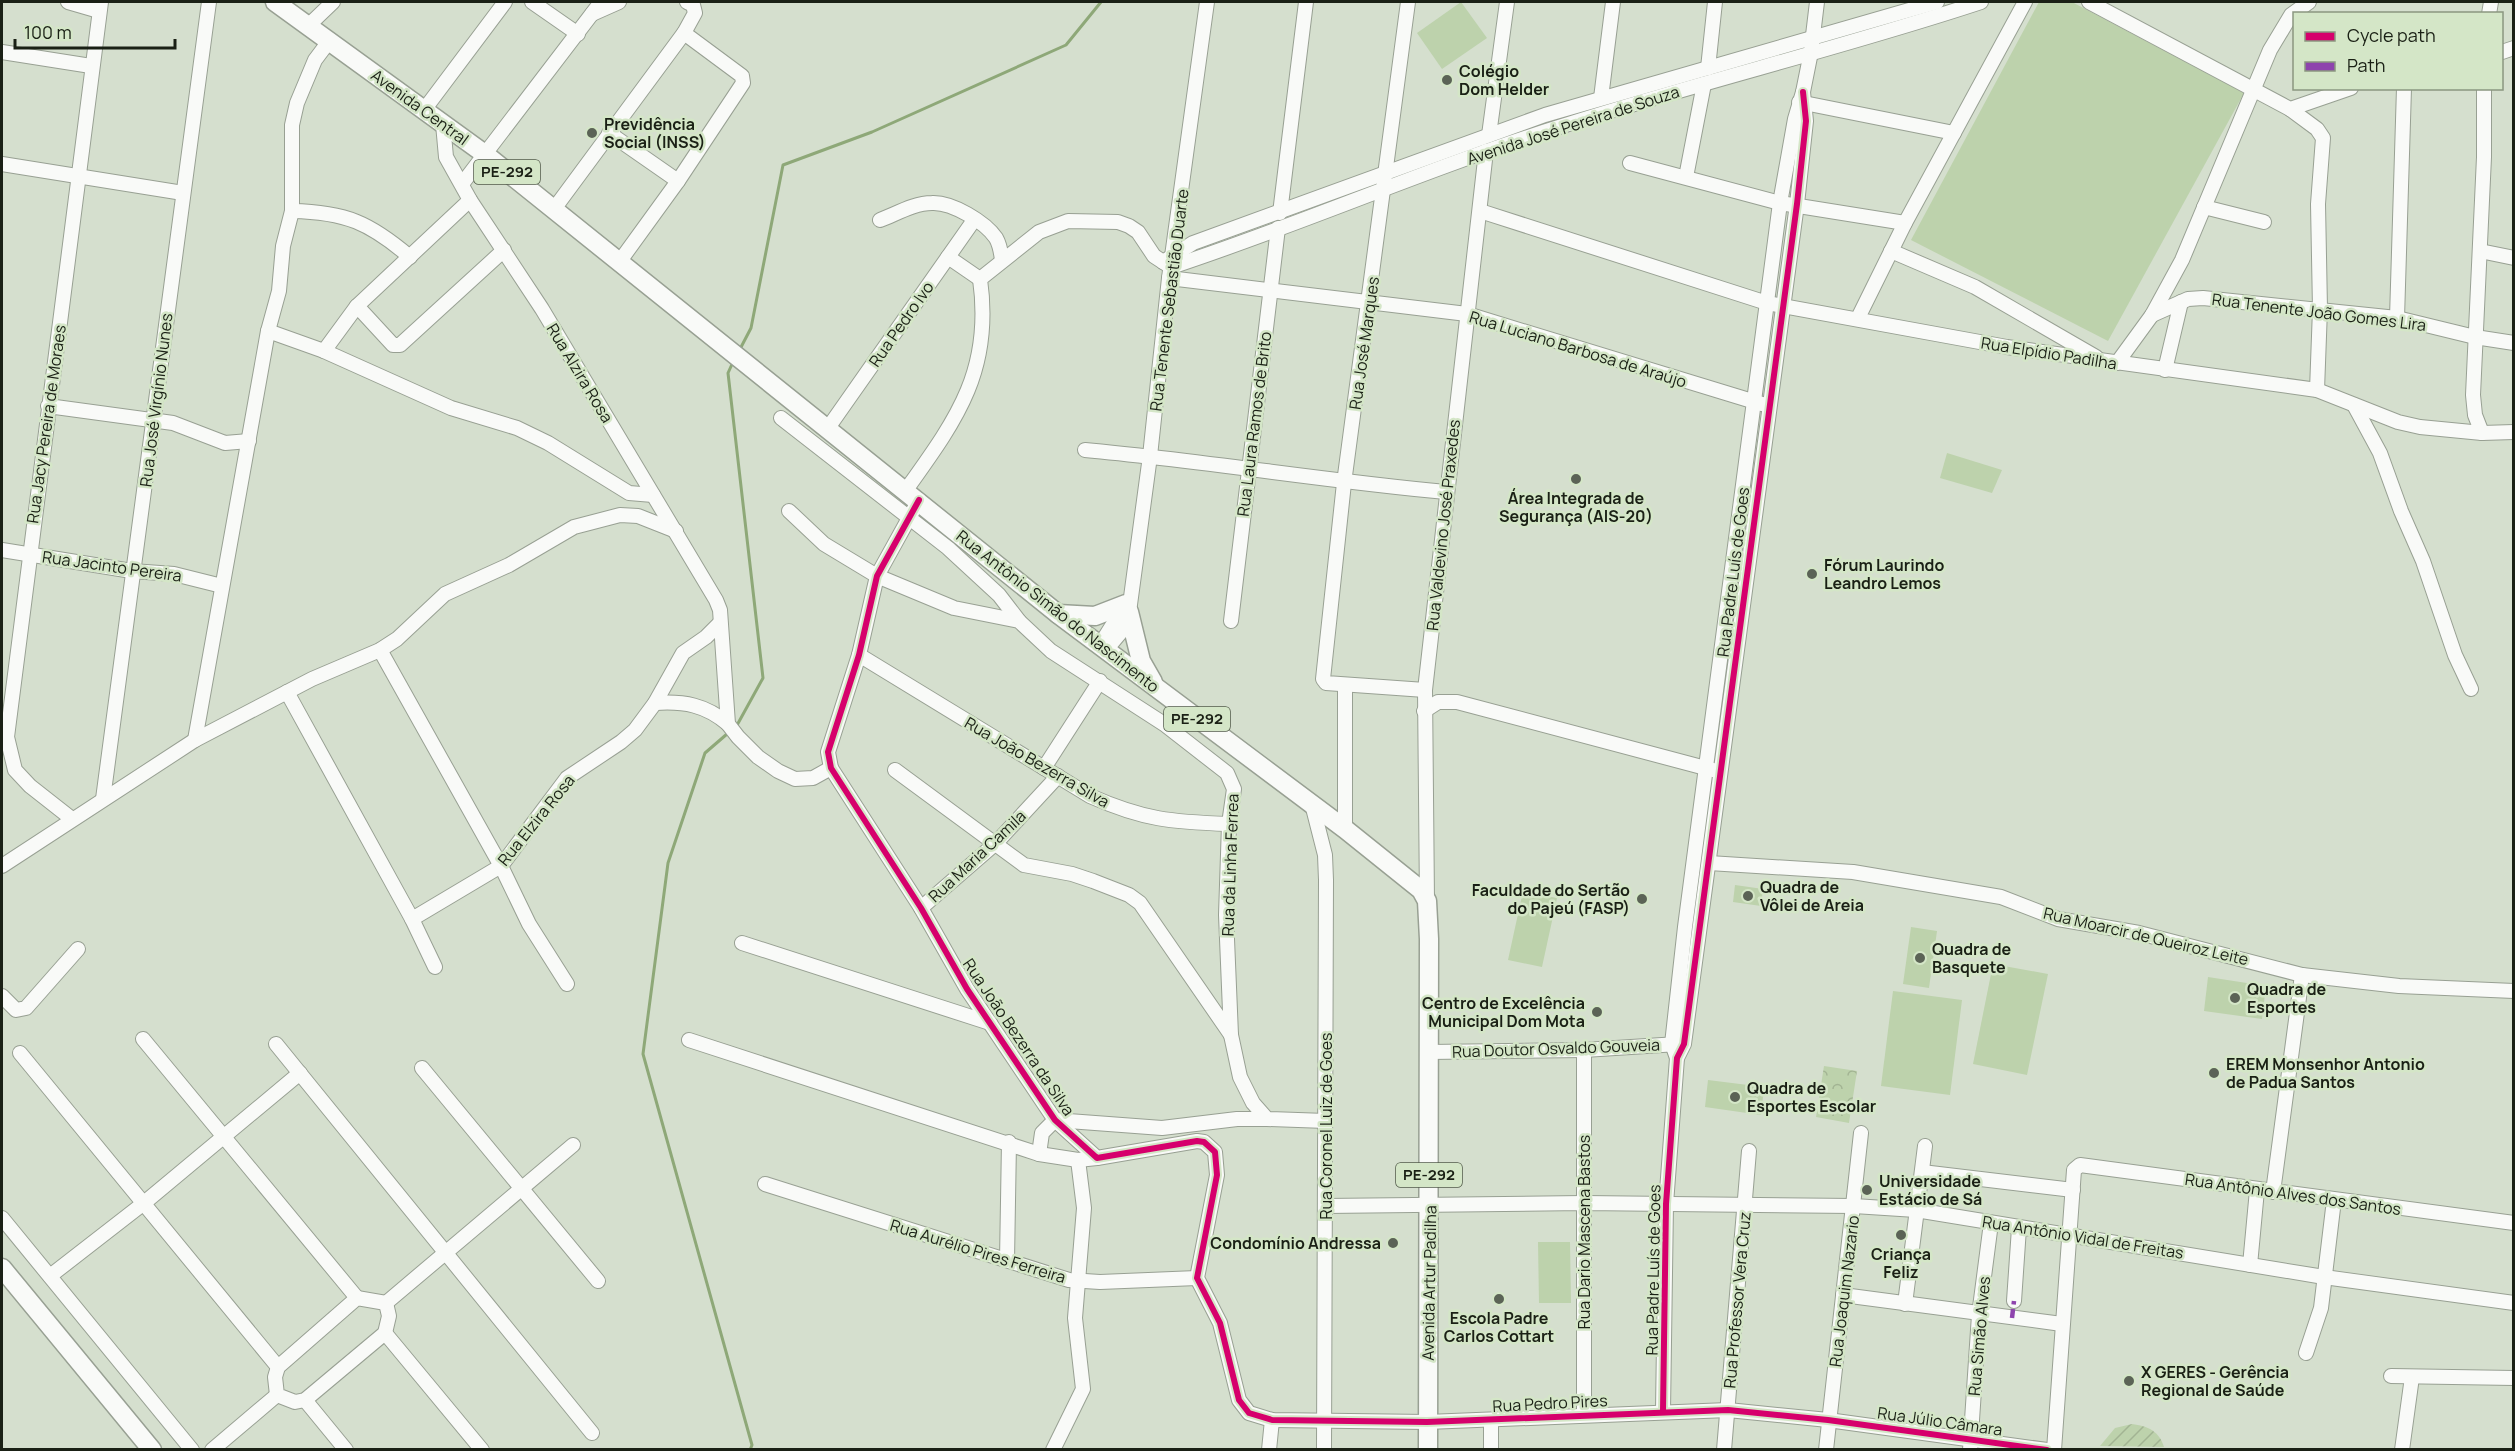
<svg xmlns="http://www.w3.org/2000/svg" width="2515" height="1451" font-family="Manrope,sans-serif">
<defs>
<pattern id="park-crowns" width="20" height="18" patternUnits="userSpaceOnUse" patternTransform="scale(1.5)"><rect width="20" height="18" fill="#bdd2ac"/><path d="M2 6a3 3 0 1 1 6 0M12 15a3 3 0 1 1 6 0" fill="none" stroke="#a2b493"/></pattern>
<pattern id="garden-furrows" width="10" height="10" patternUnits="userSpaceOnUse" patternTransform="scale(1.5)"><rect width="10" height="10" fill="#bdd2ac"/><path d="M-1 1l2-2M0 10L10 0M9 11l2-2" fill="none" stroke="#a2b493"/></pattern>
</defs>
<rect width="100%" height="100%" fill="#d5dfce"/>
<polygon fill="url(#park-crowns)" points="1824,1066 1857,1071 1849,1123 1816,1117"/>
<path fill="url(#garden-furrows)" d="M 2132,1424 C 2148,1426 2159,1431 2164,1447 L 2100,1446 L 2115,1428 Z"/>
<g fill="#bdd2ac">
<polygon points="1461,2 1487,38 1442,69 1417,33"/>
<polygon points="2039,2 2072,2 2244,93 2108,341 1911,240"/>
<polygon points="1947,453 2002,470 1992,493 1940,478"/>
<polygon points="1735,885 1763,889 1761,906 1733,902"/>
<polygon points="1523,891 1557,898 1542,967 1508,960"/>
<polygon points="1911,927 1937,931 1929,988 1903,984"/>
<polygon points="1993,964 2048,974 2027,1075 1973,1064"/>
<polygon points="2208,977 2266,986 2262,1019 2204,1011"/>
<polygon points="1893,991 1962,1000 1950,1095 1881,1086"/>
<polygon points="1708,1080 1764,1087 1761,1115 1705,1107"/>
<polygon points="1538,1242 1570,1242 1571,1303 1539,1303"/>
</g>
<g fill="none" stroke-linecap="round" stroke-linejoin="round">
<g stroke="#8ea878" stroke-width="3">
<polyline points="739,351 751,328 783,165 872,132 1066,45 1101,2"/>
<polyline points="733,362 728,373 763,678 736,727"/>
<polyline points="727,734 705,753 668,863 643,1054 752,1445 750,1450"/>
</g>
<defs>
<g id="minor">
<polyline points="68,2 99,11"/>
<polyline points="532,2 578,34"/>
<polyline points="1408,2 1344,483 1323,679 1326,683 1425,690"/>
<polyline points="2089,2 2290,109 2351,88"/>
<polyline points="592,14 619,2"/>
<polyline points="2489,14 2491,2"/>
<polyline points="309,25 333,2"/>
<polyline points="2,52 91,66"/>
<polyline points="2502,52 2514,48"/>
<polyline points="1708,68 1715,2"/>
<polyline points="1601,98 1613,2"/>
<polyline points="1799,102 1954,133"/>
<polyline points="2290,109 2317,129 2323,138 2318,204 2320,309 2317,390"/>
<polyline points="424,110 505,2"/>
<polyline points="443,124 446,157 470,200 542,309 716,600 720,610 728,724 738,737 758,757 778,771 795,779 813,778 831,768"/>
<polyline points="609,133 678,181"/>
<polyline points="1489,135 1507,2"/>
<polyline points="1630,163 1780,203 1905,223"/>
<polyline points="2,164 183,193"/>
<polyline points="1686,177 1704,84"/>
<polyline points="462,184 601,2"/>
<polyline points="2204,207 2264,222"/>
<polyline points="554,209 684,33 695,13 693,5 687,2"/>
<path d="M 292,211 C 346,212 370,223 410,257"/>
<polyline points="1480,211 1767,303 2007,347 2317,390 2398,422 2420,427 2482,433 2514,432"/>
<polyline points="1280,213 1306,2"/>
<path d="M 880,220 C 896,214 914,203 932,203 C 952,202 985,222 996,238 C 1000,245 1001,252 1002,260"/>
<polyline points="1891,251 1975,287 2096,357"/>
<polyline points="2480,251 2514,258"/>
<polyline points="948,257 980,279"/>
<polyline points="620,261 678,181 743,83 742,76 684,33"/>
<polyline points="1163,262 1193,243 1545,115 1937,2"/>
<polyline points="1169,278 1467,314 1762,404"/>
<polyline points="357,306 393,345 400,345 504,250"/>
<polyline points="2152,315 2188,299 2203,298 2397,318 2475,337 2514,343"/>
<polyline points="1858,318 1905,223 2025,2"/>
<polyline points="2397,318 2404,88"/>
<polyline points="268,331 324,351 451,408 517,428 548,443 629,493 653,495"/>
<polyline points="324,351 357,306 470,200"/>
<polyline points="2117,363 2152,315 2182,260 2270,50 2291,15 2309,2"/>
<polyline points="2165,370 2181,302"/>
<polyline points="2354,405 2380,453 2401,511 2423,561 2455,655 2471,689"/>
<polyline points="48,406 173,423 225,443 249,441"/>
<polyline points="781,418 948,548 999,595 1019,621"/>
<polyline points="828,428 974,220"/>
<polyline points="2482,433 2475,415 2473,395 2484,157 2484,88"/>
<path d="M 1085,450 C 1206,461 1325,481 1446,492"/>
<path d="M 906,490 C 956,420 993,371 980,279 L 1039,232 L 1068,221 L 1118,222 L 1129,226 L 1138,232 L 1154,256 L 1171,267 C 1302,224 1428,168 1559,127 C 1699,82 1842,48 1981,2"/>
<polyline points="919,500 877,576 859,655 828,752 831,768 921,908 967,989 1055,1120 1097,1158 1197,1141 1204,1142 1215,1152 1217,1175 1197,1278 1220,1323 1239,1400 1249,1413 1272,1420 1427,1422 1728,1410 1828,1420 2047,1450"/>
<polyline points="789,511 824,544 877,576 954,608 1019,621 1051,651 1164,724 1227,773 1234,789 1229,824 1226,915 1231,1035 1240,1077 1253,1103 1267,1119 1326,1121"/>
<polyline points="2,550 132,571 174,574 222,586"/>
<polyline points="1231,621 1278,228"/>
<polyline points="380,650 501,866 529,924 567,984"/>
<polyline points="1105,651 1126,626 1129,612 1150,456 1169,278 1207,2"/>
<polyline points="1105,651 1105,637 1127,602"/>
<path d="M 859,655 L 1090,796 C 1144,820 1172,822 1229,824"/>
<polyline points="287,692 412,919"/>
<path d="M 655,703 C 684,701 706,705 728,724"/>
<polyline points="1424,711 1438,702 1457,702 1713,770"/>
<polyline points="195,740 268,331 279,291 283,246 292,211 292,125 297,103 315,60 330,40"/>
<polyline points="1044,768 1100,681"/>
<polyline points="895,770 1024,865 1072,874 1093,881 1129,895 1140,903 1231,1035"/>
<polyline points="103,799 209,2"/>
<polyline points="1312,804 1325,855 1326,880 1324,1450"/>
<polyline points="72,819 30,786 15,770 7,737 101,2"/>
<polyline points="1345,829 1345,687"/>
<polyline points="1709,863 1853,872 2001,897 2058,919 2139,933 2302,975 2399,986 2514,991"/>
<polyline points="2,866 195,740 312,679 380,650 397,639 445,594 509,565 574,527 620,515 638,516 676,531"/>
<polyline points="1427,901 1425,690 1486,151"/>
<polyline points="921,908 996,843 1058,776"/>
<polyline points="742,943 990,1023"/>
<polyline points="435,967 412,919 501,866 567,778 621,742 635,730 655,703 683,653 706,637 720,623"/>
<polyline points="2,996 16,1010 26,1008 78,949"/>
<polyline points="143,1039 357,1298"/>
<polyline points="689,1040 1039,1154 1078,1160 1097,1158"/>
<polyline points="276,1044 592,1433"/>
<polyline points="1584,1050 1584,1414"/>
<polyline points="1429,1052 1584,1050 1678,1044"/>
<polyline points="20,1053 278,1367"/>
<polyline points="1677,1058 1672,1044 1685,927 1780,203 1795,119 1803,92 1811,52 1817,2"/>
<polyline points="422,1068 598,1281"/>
<polyline points="1039,1154 1042,1133 1055,1120 1162,1128 1237,1119 1267,1119"/>
<polyline points="1922,1172 2073,1190"/>
<polyline points="765,1184 1069,1280 1100,1282 1197,1278"/>
<polyline points="2273,1192 2302,975"/>
<polyline points="1325,1206 1584,1203 1854,1206 1916,1210 2324,1277 2514,1303"/>
<polyline points="2,1218 192,1450"/>
<polyline points="1007,1260 1009,1142"/>
<polyline points="2250,1265 2257,1190"/>
<polyline points="50,1276 144,1203 300,1073"/>
<polyline points="1843,1295 2062,1324"/>
<polygon points="357,1298 386,1303 389,1316 385,1333 305,1400 295,1402 277,1395 275,1377 278,1367"/>
<polyline points="2014,1301 2019,1228"/>
<polyline points="386,1303 573,1145"/>
<polyline points="1905,1304 1925,1146"/>
<polyline points="385,1333 482,1450"/>
<polyline points="2306,1353 2321,1308 2334,1200"/>
<polyline points="2391,1376 2514,1378"/>
<polyline points="305,1400 346,1450"/>
<polyline points="1663,1411 1666,1204 1677,1058 1684,1044 1797,204 1806,121 1803,92"/>
<polyline points="1491,1420 1491,1450"/>
<polyline points="212,1450 277,1395"/>
<polyline points="1053,1450 1083,1389 1075,1318 1084,1208 1078,1160"/>
<polyline points="1269,1450 1272,1420"/>
<polyline points="1724,1450 1749,1151"/>
<polyline points="1826,1450 1861,1133"/>
<polyline points="1970,1450 1979,1315 1991,1223"/>
<polyline points="2054,1450 2074,1170 2080,1165 2514,1223"/>
<polyline points="2402,1450 2412,1377"/>
</g>
<g id="major">
<polyline points="275,2 486,155 1058,614 1345,829 1421,890 1427,901 1429,939 1428,1450"/>
<polyline points="1129,612 1141,661 1153,682"/>
<polyline points="1058,614 1095,616 1126,604"/>
<polyline points="2,1268 152,1450"/>
</g>
</defs>
<use href="#minor" stroke="#98a093" stroke-width="16"/>
<use href="#major" stroke="#98a093" stroke-width="21"/>
<use href="#minor" stroke="#f9faf8" stroke-width="14"/>
<use href="#major" stroke="#f9faf8" stroke-width="18"/>
<polyline stroke="#8e44ad" stroke-width="4.5" stroke-dasharray="9 4.5" stroke-linecap="butt" points="2012,1318 2014,1301"/>
<defs>
<g id="cycleway">
<polyline points="919,500 877,576 859,655 828,752 831,768 921,908 967,989 1055,1120 1097,1158 1197,1141 1204,1142 1215,1152 1217,1175 1197,1278 1220,1323 1239,1400 1249,1413 1272,1420 1427,1422 1728,1410 1828,1420 2047,1450"/>
<polyline points="1663,1411 1666,1204 1677,1058 1684,1044 1797,204 1806,121 1803,92"/>
</g>
</defs>
<use href="#cycleway" stroke="#d4e6c7" stroke-width="10"/>
<use href="#cycleway" stroke="#d6006c" stroke-width="6"/>
</g>
<g fill="#5b6356" stroke="#d4e6c7" stroke-width="2">
<circle cx="1447" cy="80" r="6"/>
<circle cx="592" cy="133" r="6"/>
<circle cx="1576" cy="479" r="6"/>
<circle cx="1812" cy="574" r="6"/>
<circle cx="1748" cy="896" r="6"/>
<circle cx="1642" cy="899" r="6"/>
<circle cx="1920" cy="958" r="6"/>
<circle cx="2235" cy="998" r="6"/>
<circle cx="1597" cy="1012" r="6"/>
<circle cx="2214" cy="1073" r="6"/>
<circle cx="1735" cy="1097" r="6"/>
<circle cx="1867" cy="1190" r="6"/>
<circle cx="1901" cy="1235" r="6"/>
<circle cx="1393" cy="1243" r="6"/>
<circle cx="1499" cy="1299" r="6"/>
<circle cx="2129" cy="1381" r="6"/>
</g>
<g text-anchor="middle" stroke-width="5" stroke-linejoin="round" paint-order="stroke">
<g fill="#d4e6c7" stroke="#525b4a" stroke-width="1.5">
<rect x="474" y="160" width="66" height="24" rx="4.5"/>
<rect x="1164" y="707" width="66" height="24" rx="4.5"/>
<rect x="1396" y="1163" width="66" height="24" rx="4.5"/>
</g>
<g font-size="15" font-weight="bold" fill="#1a2015">
<text x="507" y="177">PE-292</text>
<text x="1197" y="724">PE-292</text>
<text x="1429" y="1180">PE-292</text>
</g>
<g font-size="16" font-weight="bold" fill="#1a2015" stroke="#d4e6c7" text-anchor="start">
<text x="1459" y="77">Colégio<tspan x="1459" dy="18">Dom Helder</tspan></text>
<text x="604" y="130">Previdência<tspan x="604" dy="18">Social (INSS)</tspan></text>
<text x="1576" y="504" text-anchor="middle">Área Integrada de<tspan x="1576" dy="18">Segurança (AIS-20)</tspan></text>
<text x="1824" y="571">Fórum Laurindo<tspan x="1824" dy="18">Leandro Lemos</tspan></text>
<text x="1760" y="893">Quadra de<tspan x="1760" dy="18">Vôlei de Areia</tspan></text>
<text x="1630" y="896" text-anchor="end">Faculdade do Sertão<tspan x="1630" dy="18">do Pajeú (FASP)</tspan></text>
<text x="1932" y="955">Quadra de<tspan x="1932" dy="18">Basquete</tspan></text>
<text x="2247" y="995">Quadra de<tspan x="2247" dy="18">Esportes</tspan></text>
<text x="1585" y="1009" text-anchor="end">Centro de Excelência<tspan x="1585" dy="18">Municipal Dom Mota</tspan></text>
<text x="2226" y="1070">EREM Monsenhor Antonio<tspan x="2226" dy="18">de Padua Santos</tspan></text>
<text x="1747" y="1094">Quadra de<tspan x="1747" dy="18">Esportes Escolar</tspan></text>
<text x="1879" y="1187">Universidade<tspan x="1879" dy="18">Estácio de Sá</tspan></text>
<text x="1381" y="1249" text-anchor="end">Condomínio Andressa</text>
<text x="1901" y="1260" text-anchor="middle">Criança<tspan x="1901" dy="18">Feliz</tspan></text>
<text x="1499" y="1324" text-anchor="middle">Escola Padre<tspan x="1499" dy="18">Carlos Cottart</tspan></text>
<text x="2141" y="1378">X GERES - Gerência<tspan x="2141" dy="18">Regional de Saúde</tspan></text>
</g>
<g font-size="16" fill="#1a2015" stroke="#d4e6c7">
<text transform="translate(420 107) rotate(36)" y="6">Avenida Central</text>
<text transform="translate(1573 125) rotate(-18)" y="6">Avenida José Pereira de Souza</text>
<text transform="translate(1169 300) rotate(-83)" y="6">Rua Tenente Sebastião Duarte</text>
<text transform="translate(2319 312) rotate(7)" y="6">Rua Tenente João Gomes Lira</text>
<text transform="translate(901 324) rotate(-55)" y="6">Rua Pedro Ivo</text>
<text transform="translate(1364 343) rotate(-82)" y="6">Rua José Marques</text>
<text transform="translate(1578 349) rotate(17)" y="6">Rua Luciano Barbosa de Araújo</text>
<text transform="translate(2049 353) rotate(9)" y="6">Rua Elpídio Padilha</text>
<text transform="translate(580 373) rotate(59)" y="6">Rua Alzira Rosa</text>
<text transform="translate(156 400) rotate(-83)" y="6">Rua José Virgínio Nunes</text>
<text transform="translate(46 424) rotate(-82)" y="6">Rua Jacy Pereira de Moraes</text>
<text transform="translate(1254 424) rotate(-83)" y="6">Rua Laura Ramos de Brito</text>
<text transform="translate(1443 525) rotate(-84)" y="6">Rua Valdevino José Praxedes</text>
<text transform="translate(112 566) rotate(8)" y="6">Rua Jacinto Pereira</text>
<text transform="translate(1733 572) rotate(-83)" y="6">Rua Padre Luís de Goes</text>
<text transform="translate(1058 611) rotate(38)" y="6">Rua Antônio Simão do Nascimento</text>
<text transform="translate(1037 762) rotate(30)" y="6">Rua João Bezerra Silva</text>
<text transform="translate(536 820) rotate(-51)" y="6">Rua Elzira Rosa</text>
<text transform="translate(977 856) rotate(-43)" y="6">Rua Maria Camila</text>
<text transform="translate(1230 865) rotate(-88)" y="6">Rua da Linha Ferrea</text>
<text transform="translate(2146 936) rotate(13)" y="6">Rua Moarcir de Queiroz Leite</text>
<text transform="translate(1019 1037) rotate(56)" y="6">Rua João Bezerra da Silva</text>
<text transform="translate(1556 1048) rotate(-2)" y="6">Rua Doutor Osvaldo Gouveia</text>
<text transform="translate(1326 1126) rotate(-90)" y="6">Rua Coronel Luiz de Goes</text>
<text transform="translate(2293 1194) rotate(8)" y="6">Rua Antônio Alves dos Santos</text>
<text transform="translate(1584 1232) rotate(-90)" y="6">Rua Dario Mascena Bastos</text>
<text transform="translate(2083 1237) rotate(9)" y="6">Rua Antônio Vidal de Freitas</text>
<text transform="translate(978 1251) rotate(17)" y="6">Rua Aurélio Pires Ferreira</text>
<text transform="translate(1653 1270) rotate(-89)" y="6">Rua Padre Luís de Goes</text>
<text transform="translate(1429 1283) rotate(-89)" y="6">Avenida Artur Padilha</text>
<text transform="translate(1844 1291) rotate(-83)" y="6">Rua Joaquim Nazario</text>
<text transform="translate(1737 1300) rotate(-85)" y="6">Rua Professor Vera Cruz</text>
<text transform="translate(1979 1336) rotate(-85)" y="6">Rua Simão Alves</text>
<text transform="translate(1550 1403) rotate(-3)" y="6">Rua Pedro Pires</text>
<text transform="translate(1940 1421) rotate(8)" y="6">Rua Júlio Câmara</text>
</g>
</g>
<rect width="2515" height="1451" fill="none" stroke="#1a2015" stroke-width="6"/>
<rect x="2293" y="12" width="210" height="78" fill="#d4e6c7" stroke="#8a9780" stroke-width="1.5"/>
<rect x="2305" y="32" width="30" height="9" fill="#d6006c" stroke="#8a9780" stroke-width="1.5"/>
<text x="2347" y="42" font-size="18" fill="#1a2015">Cycle path</text>
<rect x="2305" y="62" width="30" height="9" fill="#8e44ad" stroke="#8a9780" stroke-width="1.5"/>
<text x="2347" y="72" font-size="18" fill="#1a2015">Path</text>
<path d="M15 39v9h160v-9" fill="none" stroke="#1a2015" stroke-width="3"/>
<text x="24" y="39" font-size="18" fill="#1a2015" stroke="#d4e6c7" stroke-width="4.5" paint-order="stroke">100 m</text>
</svg>
